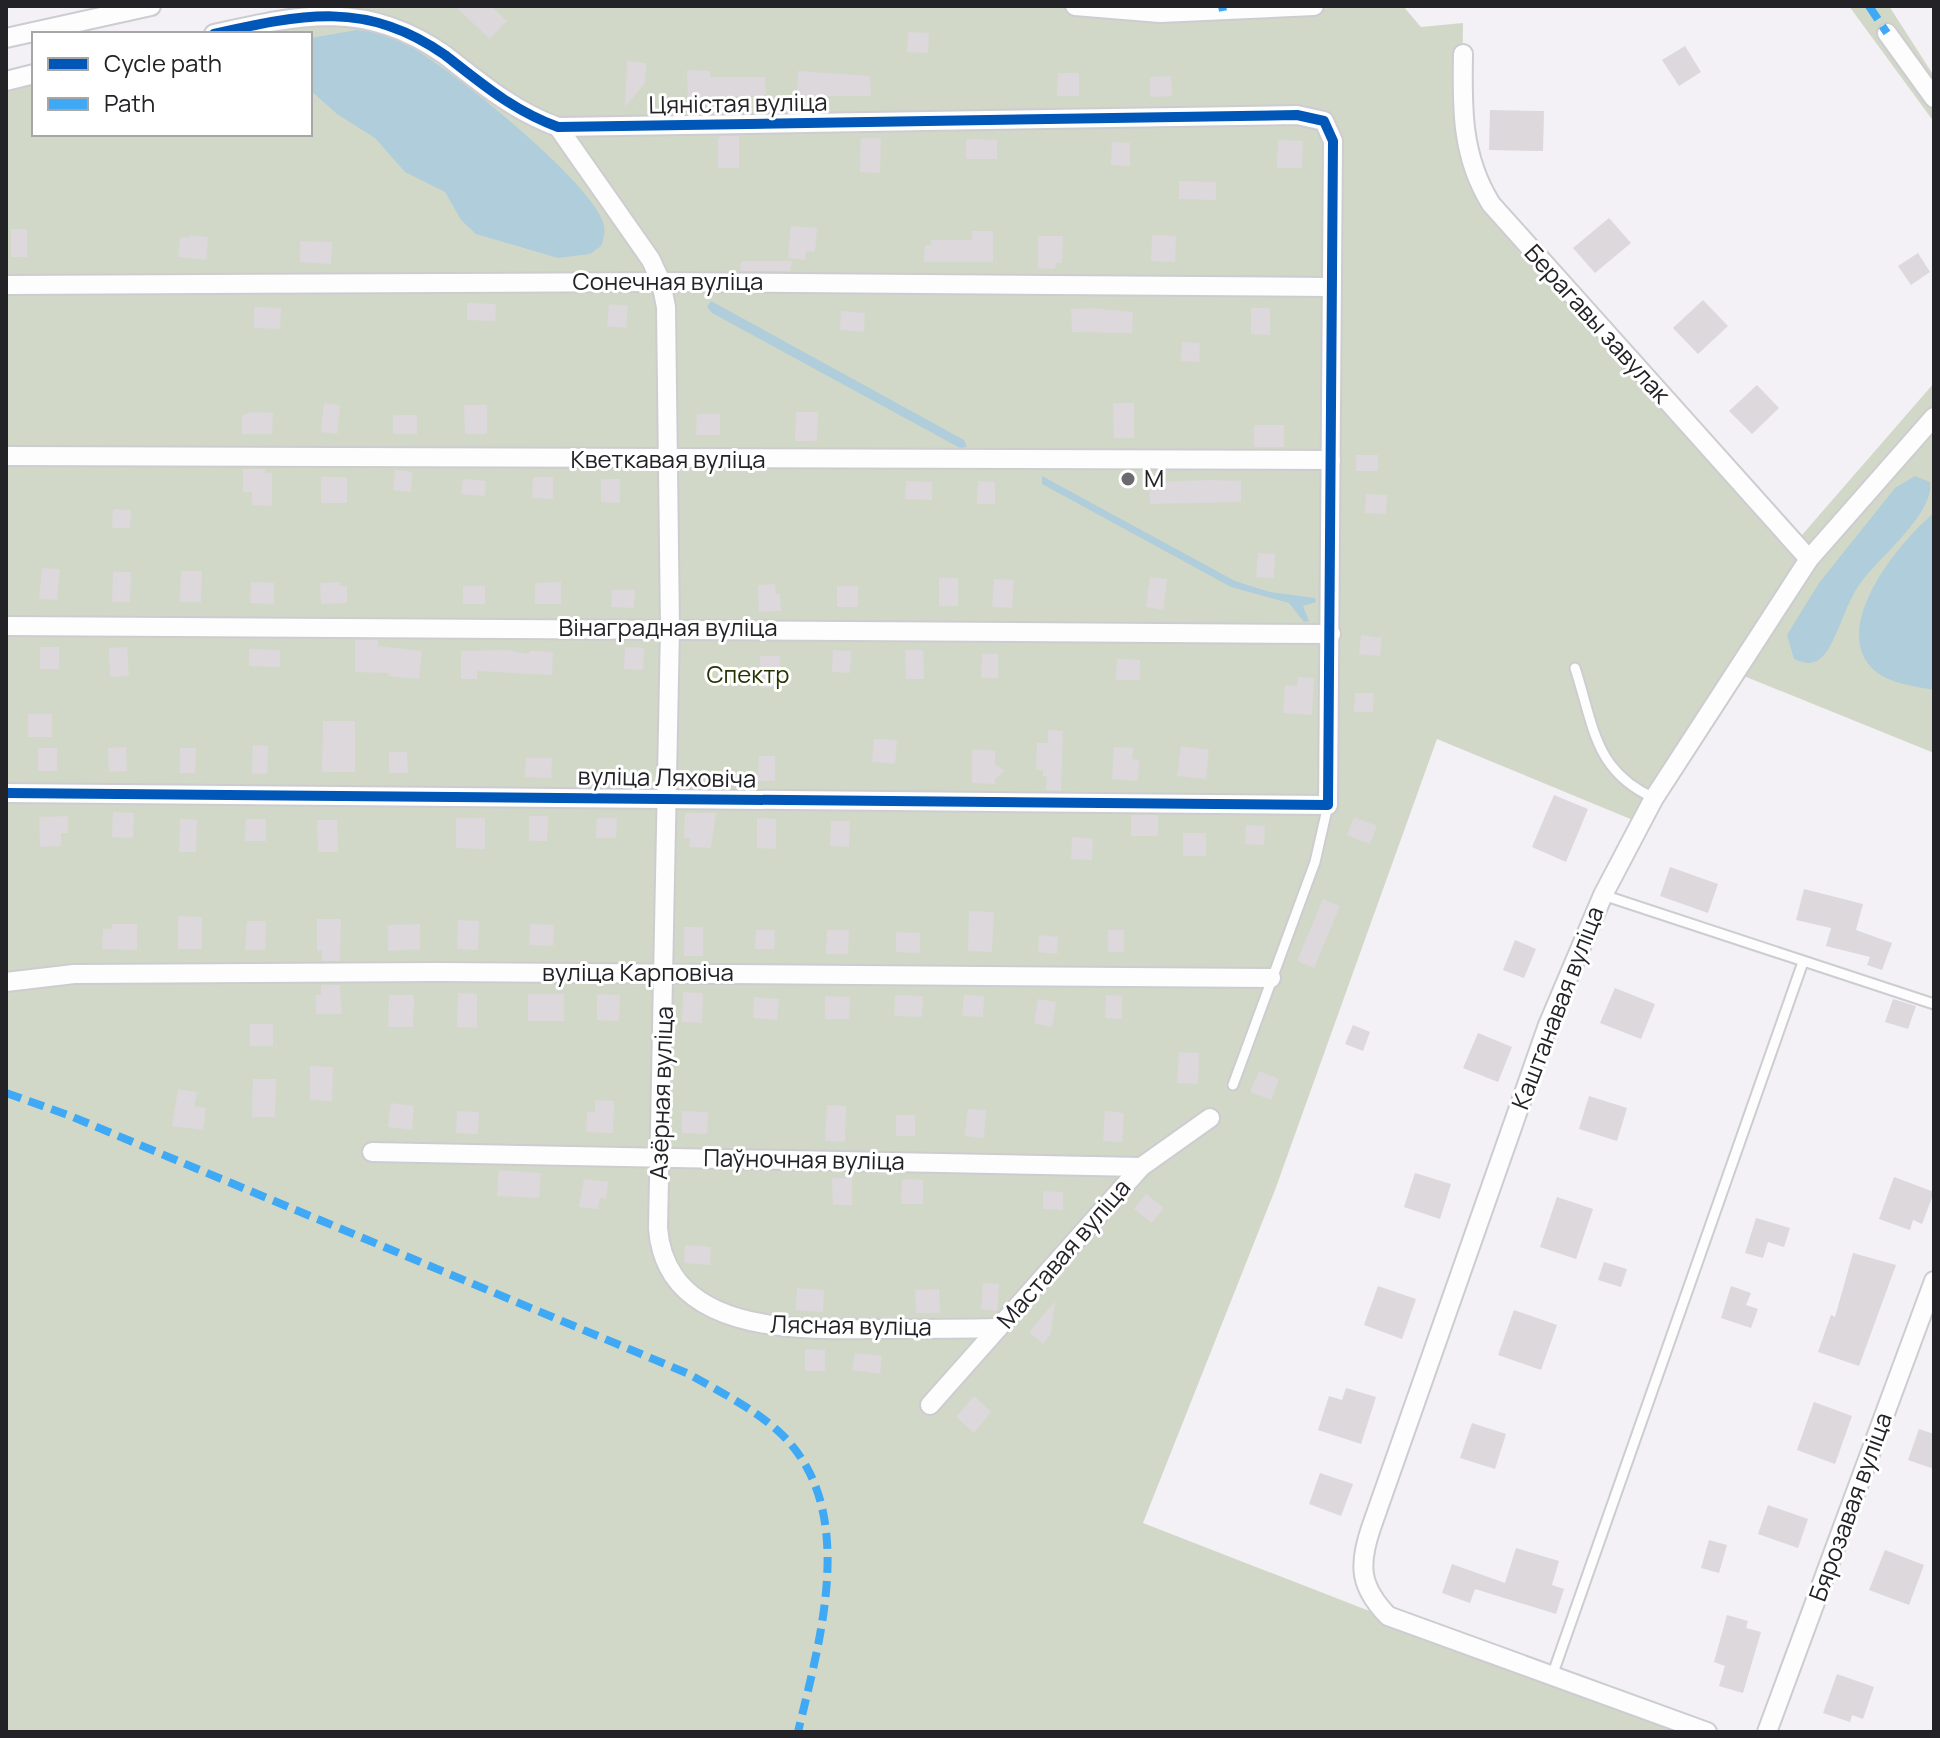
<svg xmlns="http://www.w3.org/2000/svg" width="1940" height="1738" font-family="Manrope,sans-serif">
<rect width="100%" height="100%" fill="#f3f1f6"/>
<g fill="#d1d8c8">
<polygon points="314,6 1075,6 1223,11 1403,6 1421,27 1463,23 1462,98 1473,171 1795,543 1934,383 1934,753 1734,672 1640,823 1437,739 1275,1190 1143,1523 1408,1626 1707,1732 6,1732 6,75 34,69 34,134 310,134 310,34 190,34"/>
<polygon points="1849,6 1889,6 1934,76 1934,122"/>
</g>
<g fill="#b0cddb">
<path d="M 357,30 C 372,32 386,33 399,40 C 442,61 588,178 603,222 C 606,230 604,238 601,246 L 590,254 L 558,258 L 476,234 L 461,220 L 445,192 L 405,172 L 375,138 L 337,114 L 310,90 L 310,38 Z"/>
<polygon points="711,301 964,440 967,447 960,448 712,313 707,307"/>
<polygon points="1042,476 1235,581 1270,592 1315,598 1316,602 1303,606 1309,621 1304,622 1289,603 1231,587 1042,484"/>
<path d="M 1915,476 L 1930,482 C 1935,512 1880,557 1862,581 C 1845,602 1836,645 1822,657 C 1814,665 1804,664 1794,659 L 1787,635 L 1819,583 L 1895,488 Z"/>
<path d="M 1934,513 L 1934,690 C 1915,686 1891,684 1875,671 C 1827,628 1900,541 1934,513 Z"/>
</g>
<g fill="#dcd8dc">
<polygon points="455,6 491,6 507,21 490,39"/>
<polygon points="908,32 929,33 928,53 907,52"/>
<polygon points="1685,46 1701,72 1679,86 1662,60"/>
<polygon points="627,61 646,63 645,83 625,107"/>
<polygon points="687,70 710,71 710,77 765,77 766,96 710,96 710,102 688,102"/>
<polygon points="798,71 870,76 871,96 797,96"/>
<polygon points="1058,73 1079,73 1079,96 1057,96"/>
<polygon points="1171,76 1172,96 1150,97 1150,77"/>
<polygon points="1490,110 1544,111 1543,151 1489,150"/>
<polygon points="722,136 739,136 739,168 718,168 718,138"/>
<polygon points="861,138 881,138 880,173 860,172"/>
<polygon points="966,139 997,140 997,159 966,159"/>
<polygon points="1278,140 1303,141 1302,168 1277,168"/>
<polygon points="1112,142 1130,143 1130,166 1111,165"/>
<polygon points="1179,181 1216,182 1216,200 1179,199"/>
<polygon points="1609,218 1631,243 1595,273 1573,248"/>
<polygon points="791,226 817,228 815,252 806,251 805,260 788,258"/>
<rect x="11" y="229" width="16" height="28"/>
<polygon points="972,231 993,231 993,262 924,262 925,245 931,245 931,240 972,240"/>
<polygon points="189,235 208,237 206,260 178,257 180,237 189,238"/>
<polygon points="1152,235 1176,236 1175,262 1151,261"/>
<polygon points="1038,236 1063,236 1062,263 1056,263 1055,269 1038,268"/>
<polygon points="300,241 332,242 331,264 300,262"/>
<polygon points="1918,253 1930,272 1911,285 1898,266"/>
<polygon points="741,261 792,261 790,271 740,271"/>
<polygon points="1703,300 1728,326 1698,354 1673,328"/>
<polygon points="467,303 496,304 495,321 467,320"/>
<polygon points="609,304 628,306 626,328 607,326"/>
<polygon points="254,307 281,308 280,329 254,328"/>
<polygon points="1090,308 1133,312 1132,333 1072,332 1071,309"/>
<polygon points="1251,308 1270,308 1270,335 1251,334"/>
<polygon points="841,311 865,313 864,332 840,330"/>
<polygon points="1182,342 1200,343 1199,362 1181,361"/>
<polygon points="1757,385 1779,408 1752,434 1729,411"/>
<polygon points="324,403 340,405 337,434 321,432"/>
<polygon points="1113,403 1134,403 1134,438 1114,438"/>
<polygon points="464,405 487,405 487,434 465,434"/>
<polygon points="252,412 273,413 272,434 242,434 242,415"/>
<polygon points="796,412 818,412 817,441 795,441"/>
<polygon points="697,414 720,414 720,435 696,435"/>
<rect x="393" y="415" width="24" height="19"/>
<rect x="1254" y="425" width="30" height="22"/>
<rect x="1356" y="455" width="22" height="16"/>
<polygon points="243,469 265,469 265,473 272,473 272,506 252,505 252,492 243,492"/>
<polygon points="395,470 412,472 411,492 393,490"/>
<rect x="321" y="477" width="26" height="26"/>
<polygon points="533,477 553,477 553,499 532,498"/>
<polygon points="463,479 486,481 485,496 461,494"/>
<polygon points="601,479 620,479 620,503 601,502"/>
<polygon points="1211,480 1241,481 1241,502 1150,504 1149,482"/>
<polygon points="906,481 932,482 932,500 905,499"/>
<polygon points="978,481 995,482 995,504 977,504"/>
<polygon points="1366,494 1387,495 1386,514 1365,513"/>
<polygon points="113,509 131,510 130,528 112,528"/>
<polygon points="1258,553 1275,554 1274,578 1256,577"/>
<polygon points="42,568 60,569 57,600 39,599"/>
<polygon points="181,571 202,571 201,602 180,602"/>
<polygon points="113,572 131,572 130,602 112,602"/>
<polygon points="1150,577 1167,579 1163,610 1146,607"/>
<rect x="939" y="578" width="19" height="28"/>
<polygon points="994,579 1014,580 1012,608 992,607"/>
<polygon points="251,582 274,583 274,604 250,603"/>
<polygon points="340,582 340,586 347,586 347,603 321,604 320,583"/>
<polygon points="561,582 561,604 535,604 535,583"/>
<polygon points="775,584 776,594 780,594 781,611 759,612 758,585"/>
<rect x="463" y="586" width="22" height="18"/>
<rect x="837" y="586" width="21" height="21"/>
<polygon points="612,590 635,590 634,608 611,607"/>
<polygon points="1361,635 1382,638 1380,656 1359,654"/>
<polygon points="355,640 378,640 378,646 422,651 419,679 388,676 389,673 355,672"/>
<rect x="40" y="647" width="19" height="22"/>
<polygon points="127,647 129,676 110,677 109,648"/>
<polygon points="625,647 644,648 643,670 624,669"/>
<polygon points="249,649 280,650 280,667 249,666"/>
<polygon points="506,650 529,654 529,651 553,652 552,675 477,671 477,679 461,679 461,651"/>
<polygon points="833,650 851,651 850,673 832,672"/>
<polygon points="905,650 923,650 924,679 906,679"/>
<polygon points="982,654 998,654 998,678 981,678"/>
<polygon points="760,656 780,656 781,687 761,688"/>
<polygon points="1117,659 1140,660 1140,680 1116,680"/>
<polygon points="1298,677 1314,678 1312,715 1283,713 1285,685 1297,686"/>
<polygon points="1355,693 1374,693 1373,712 1354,712"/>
<rect x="28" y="714" width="24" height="23"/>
<polygon points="323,721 355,721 355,772 322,772"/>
<polygon points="1048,730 1063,731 1061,791 1046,790 1047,776 1043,776 1043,770 1036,770 1037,743 1048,743"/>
<polygon points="874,739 897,740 895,764 872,762"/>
<polygon points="253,745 268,746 267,774 252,773"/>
<polygon points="1181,746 1209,750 1206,779 1177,776"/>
<polygon points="126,747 127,771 109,772 108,748"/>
<polygon points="1114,747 1133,748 1132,759 1139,760 1138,781 1112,779"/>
<rect x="38" y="748" width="19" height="23"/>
<polygon points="180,748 196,748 195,773 180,773"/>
<polygon points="972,749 995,751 995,764 1005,771 995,779 995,784 972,783"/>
<polygon points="389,752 407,752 408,773 389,773"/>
<polygon points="759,756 775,756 775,781 758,781"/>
<polygon points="526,758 552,758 551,778 525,777"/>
<polygon points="1554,795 1588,809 1566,862 1532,847"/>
<polygon points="113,812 134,813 133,838 112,837"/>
<polygon points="685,813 716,813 711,848 689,847 690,838 684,838"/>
<rect x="1131" y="815" width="27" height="21"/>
<polygon points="68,816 68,833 61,833 61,846 40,847 39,817"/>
<polygon points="529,816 548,816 547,841 529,841"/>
<polygon points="1354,817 1377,826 1370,844 1347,835"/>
<polygon points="456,818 485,818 485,849 456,848"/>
<polygon points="597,818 617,818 616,838 596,838"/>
<polygon points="757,818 776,819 776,849 757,848"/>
<polygon points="180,819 197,820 196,852 179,852"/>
<polygon points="246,819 266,819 266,841 245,841"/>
<polygon points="317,820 337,820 338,852 318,852"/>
<polygon points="831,821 850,821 849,847 830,846"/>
<polygon points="1246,825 1265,826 1264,845 1245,844"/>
<rect x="1183" y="833" width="23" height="23"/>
<polygon points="1072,837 1093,839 1092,860 1071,859"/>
<polygon points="1670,867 1718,884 1708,913 1660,896"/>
<polygon points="1804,889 1863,904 1856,930 1892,943 1882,970 1867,965 1870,957 1826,946 1831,928 1796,920"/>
<polygon points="1323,899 1340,906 1314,968 1297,961"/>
<polygon points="969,911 994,912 992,952 968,951"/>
<polygon points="178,916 202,917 202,949 178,949"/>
<polygon points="317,919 341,919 340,961 322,961 322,950 317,951"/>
<polygon points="458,920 479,921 478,950 457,949"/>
<polygon points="247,921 266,921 265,950 245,950"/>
<polygon points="112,924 137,924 137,950 102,949 103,929 111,929"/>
<polygon points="420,924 420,949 388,951 388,925"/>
<polygon points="530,924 554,925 553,946 529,945"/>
<rect x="684" y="927" width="19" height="29"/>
<polygon points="756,930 775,930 774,949 755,949"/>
<polygon points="827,930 849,930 848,954 826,954"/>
<rect x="1108" y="930" width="16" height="22"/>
<polygon points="896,932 920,933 920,953 896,952"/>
<polygon points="1039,935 1058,937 1057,954 1038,952"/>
<polygon points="1515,940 1536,949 1524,978 1503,970"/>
<polygon points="321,985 340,985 342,1014 316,1014 316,995 321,995"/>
<polygon points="1615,988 1655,1004 1641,1039 1600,1023"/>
<polygon points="683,992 703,993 702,1023 682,1022"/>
<polygon points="458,993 477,994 477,1028 457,1027"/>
<rect x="528" y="994" width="36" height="27"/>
<polygon points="597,994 620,995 619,1021 597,1020"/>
<polygon points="389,995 414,995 413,1027 388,1027"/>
<polygon points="895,995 923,996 922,1017 894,1016"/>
<polygon points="964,995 984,996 983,1017 962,1016"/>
<polygon points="1106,995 1122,996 1122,1019 1105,1018"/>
<polygon points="825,996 850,997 849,1019 825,1019"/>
<polygon points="754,997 779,999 777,1020 753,1018"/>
<polygon points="1038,999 1056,1002 1052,1027 1034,1023"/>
<polygon points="1893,999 1916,1006 1908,1029 1885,1022"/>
<rect x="250" y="1024" width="23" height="22"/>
<polygon points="1353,1025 1370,1032 1363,1051 1345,1044"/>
<polygon points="1478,1033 1512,1047 1498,1082 1463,1068"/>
<polygon points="1179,1052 1199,1053 1198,1084 1177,1083"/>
<polygon points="310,1066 333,1067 332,1101 310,1100"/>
<polygon points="1259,1071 1279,1079 1271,1100 1250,1092"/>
<polygon points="253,1079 276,1079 275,1117 252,1117"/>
<polygon points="178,1089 197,1092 194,1106 206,1108 203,1130 172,1126"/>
<polygon points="1589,1096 1627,1108 1617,1141 1579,1129"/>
<polygon points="595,1100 614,1101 613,1133 586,1132 587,1112 595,1112"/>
<polygon points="391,1103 414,1106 412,1130 388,1127"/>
<polygon points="827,1105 846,1106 845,1142 825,1141"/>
<polygon points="968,1109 986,1110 984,1138 965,1136"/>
<polygon points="457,1111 479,1112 478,1134 456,1133"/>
<polygon points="682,1111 708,1112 707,1134 682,1133"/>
<polygon points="1105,1111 1124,1113 1122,1142 1103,1141"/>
<rect x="896" y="1115" width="19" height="21"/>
<polygon points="499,1170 541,1173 539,1198 497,1196"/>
<polygon points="1415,1173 1451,1184 1440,1219 1404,1207"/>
<polygon points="1894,1177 1934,1192 1922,1224 1913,1220 1910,1230 1879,1219"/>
<polygon points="832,1178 852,1178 852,1205 833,1205"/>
<polygon points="584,1179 608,1182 606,1199 600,1198 598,1209 579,1207"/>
<polygon points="902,1179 923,1180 923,1204 901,1204"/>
<polygon points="1043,1191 1063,1192 1063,1210 1043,1209"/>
<polygon points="1146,1194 1164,1208 1152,1223 1134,1209"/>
<polygon points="1557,1197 1593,1209 1576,1259 1540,1247"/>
<polygon points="1756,1218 1790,1228 1784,1247 1768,1242 1763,1258 1745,1253"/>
<polygon points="685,1245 711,1247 710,1265 684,1263"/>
<polygon points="1853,1253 1896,1265 1859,1366 1818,1352 1831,1315 1835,1317"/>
<polygon points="1604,1262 1627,1269 1621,1287 1598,1280"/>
<polygon points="983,1283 999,1284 997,1311 981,1309"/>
<polygon points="1378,1286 1416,1299 1402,1339 1364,1325"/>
<polygon points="1731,1286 1751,1293 1746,1305 1758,1309 1751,1328 1721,1318"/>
<polygon points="797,1288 824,1290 823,1312 796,1310"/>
<polygon points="939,1289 940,1313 916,1313 915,1290"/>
<polygon points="1055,1301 1051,1334 1043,1344 1029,1332"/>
<polygon points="1514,1310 1557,1325 1541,1370 1498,1355"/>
<polygon points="805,1349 825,1350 825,1371 805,1371"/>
<polygon points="855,1353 882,1356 880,1374 852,1370"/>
<polygon points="1346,1388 1376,1397 1361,1444 1318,1430 1329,1396 1342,1400"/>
<polygon points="974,1396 991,1412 974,1433 956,1417"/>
<polygon points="1814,1402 1852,1416 1835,1464 1797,1450"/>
<polygon points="1472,1423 1506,1434 1495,1469 1460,1458"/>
<polygon points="1919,1429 1934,1434 1934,1469 1908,1460"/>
<polygon points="1320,1473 1353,1484 1341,1516 1309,1504"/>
<polygon points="1768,1505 1808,1519 1798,1548 1758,1534"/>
<polygon points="1709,1540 1727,1545 1719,1573 1701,1568"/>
<polygon points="1516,1548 1559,1561 1552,1585 1564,1589 1556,1614 1475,1589 1470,1603 1442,1593 1452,1564 1505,1583"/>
<polygon points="1885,1550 1924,1565 1909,1605 1869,1590"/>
<polygon points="1727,1615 1748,1621 1746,1628 1761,1632 1743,1693 1719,1686 1725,1666 1714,1662"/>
<polygon points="1837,1674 1874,1687 1863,1719 1852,1715 1850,1722 1823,1713"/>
</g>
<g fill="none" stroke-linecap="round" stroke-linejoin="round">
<defs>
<g id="lane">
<path d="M 1575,668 C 1594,726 1594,771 1654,798"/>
<polyline points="1603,895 1934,1004"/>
<polyline points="1233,1085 1315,862 1328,805"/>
<polyline points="1552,1676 1803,962"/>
</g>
<g id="street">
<polyline points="1075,6 1160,13 1314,6"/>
<polyline points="1887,33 1934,98"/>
<polyline points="6,38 151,6"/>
<path d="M 1463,54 C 1462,107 1461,156 1491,204 L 1809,559"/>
<polyline points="6,81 34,74"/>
<path d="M 558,127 L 651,260 L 661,282 L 666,307 L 670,628 L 658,1228 C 666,1334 798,1330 876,1329 C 917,1329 957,1329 998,1328"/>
<polyline points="6,285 661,282 1330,287"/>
<polyline points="6,456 1331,460"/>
<polyline points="6,626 1331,634"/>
<path d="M 6,793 L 1328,805 L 1333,141 L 1324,121 L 1297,115 L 558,127 C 514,111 482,84 445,55 C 367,0 302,14 214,34"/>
<polyline points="6,982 74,974 438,972 1271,978"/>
<polyline points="372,1152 1141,1167"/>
<polyline points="930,1405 1141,1167 1210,1118"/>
<path d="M 1707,1732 L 1388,1616 C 1360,1587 1358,1566 1371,1528 L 1548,1025 L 1603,895 L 1654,798 L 1809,559 L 1934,417"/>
<polyline points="1767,1732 1934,1281"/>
</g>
</defs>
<use href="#lane" stroke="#cdccd0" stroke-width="13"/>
<use href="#street" stroke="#cdccd0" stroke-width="22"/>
<use href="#lane" stroke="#fdfdfe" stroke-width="9"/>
<use href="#street" stroke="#fdfdfe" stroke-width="18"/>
<g stroke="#3fa9f5" stroke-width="8" stroke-dasharray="16 8" stroke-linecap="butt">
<polyline points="1222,6 1223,11"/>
<polyline points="1869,6 1887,33"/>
<path d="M 6,1093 L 68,1115 L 689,1374 C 718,1391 751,1407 777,1430 C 861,1505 820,1639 798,1732"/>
</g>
<defs>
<path id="cycleway" d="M 6,793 L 1328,805 L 1333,141 L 1324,121 L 1297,115 L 558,127 C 514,111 482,84 445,55 C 367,0 302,14 214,34"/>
</defs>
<use href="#cycleway" stroke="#fff" stroke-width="15"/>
<use href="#cycleway" stroke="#0057b8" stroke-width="10"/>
</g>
<circle fill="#6c6a6f" stroke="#fff" stroke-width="3" cx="1128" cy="479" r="8"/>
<g text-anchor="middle" stroke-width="6" stroke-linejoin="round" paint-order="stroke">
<g font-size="24" fill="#232226" stroke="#fff">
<text transform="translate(738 104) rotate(-1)" y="8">Цяністая вуліца</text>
<text x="668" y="290">Сонечная вуліца</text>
<text transform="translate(1597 324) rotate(48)" y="8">Берагавы завулак</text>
<text x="668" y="468">Кветкавая вуліца</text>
<text x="668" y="636">Вінаградная вуліца</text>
<text transform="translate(667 778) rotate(1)" y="8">вуліца Ляховіча</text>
<text x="638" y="981">вуліца Карповіча</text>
<text transform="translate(1558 1008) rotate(-69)" y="8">Каштанавая вуліца</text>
<text transform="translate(662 1093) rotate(-88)" y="8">Азёрная вуліца</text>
<text transform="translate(804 1160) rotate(1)" y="8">Паўночная вуліца</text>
<text transform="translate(1064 1254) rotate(-49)" y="8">Маставая вуліца</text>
<text transform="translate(851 1326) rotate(1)" y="8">Лясная вуліца</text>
<text transform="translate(1851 1507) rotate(-70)" y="8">Бярозавая вуліца</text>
</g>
<g font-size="24" fill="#232226" stroke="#fff" text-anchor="start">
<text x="1144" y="487">М</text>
</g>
<g font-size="24" fill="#253500" stroke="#fff">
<text x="748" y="683">Спектр</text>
</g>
</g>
<rect width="1940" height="1738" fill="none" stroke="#232226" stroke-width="16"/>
<rect x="32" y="32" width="280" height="104" fill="#ffffff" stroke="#a7a7a8" stroke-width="2"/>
<rect x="48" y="58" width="40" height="12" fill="#0057b8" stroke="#a7a7a8" stroke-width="2"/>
<text x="104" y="72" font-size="24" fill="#232226">Cycle path</text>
<rect x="48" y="98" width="40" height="12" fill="#3fa9f5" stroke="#a7a7a8" stroke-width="2"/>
<text x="104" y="112" font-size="24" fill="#232226">Path</text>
</svg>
